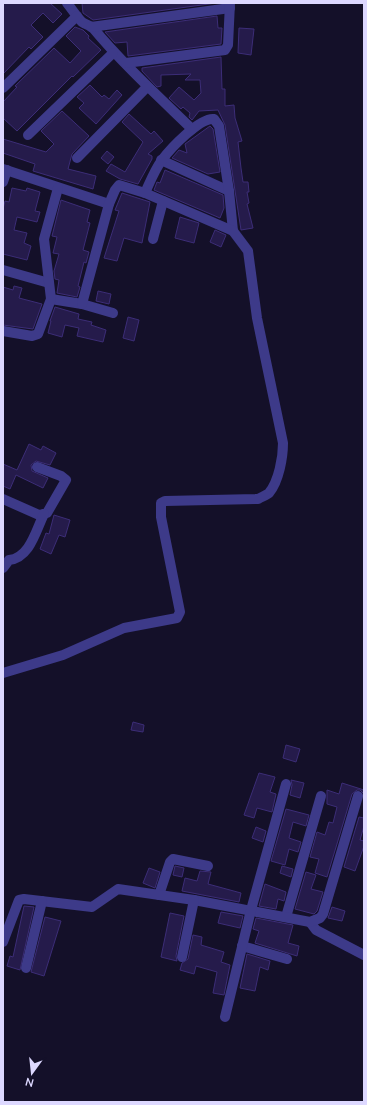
<svg xmlns="http://www.w3.org/2000/svg" width="367" height="1105" font-family="'Nunito Sans',sans-serif">
<rect width="100%" height="100%" fill="#141029"/>
<g fill="#251b4b" stroke="#3c2d77">
<polygon points="3,3 50,3 62,14 53,23 43,13 31,25 43,37 31,49 29,47 3,74"/>
<polygon points="82,3 216,3 93,20 83,13"/>
<polygon points="217,16 218,28 222,28 221,44 128,56 127,42 115,43 105,32"/>
<polygon points="75,27 83,30 89,36 88,38 101,50 73,77 72,76 17,131 3,118 3,102 17,87 15,86 54,48 70,63 81,51 66,36"/>
<polygon points="239,28 254,29 251,55 238,53"/>
<polygon points="221,57 222,89 225,89 225,106 234,105 235,118 242,141 238,142 241,168 243,182 248,182 249,192 247,192 249,203 247,204 253,228 241,230 225,125 218,110 199,111 192,120 189,117 190,113 183,107 181,109 169,98 179,87 194,100 201,93 200,80 185,80 191,74 161,75 161,86 157,87 142,71 142,68"/>
<polygon points="90,85 102,97 104,95 109,99 117,90 122,95 96,124 79,108 84,103 77,97"/>
<polygon points="62,111 89,136 72,154 68,169 96,176 93,189 33,171 35,164 3,153 3,139 46,152 54,144 41,131"/>
<polygon points="129,114 151,134 154,131 163,141 148,154 152,156 152,159 138,184 120,179 106,171 111,164 125,172 143,142 122,122"/>
<polygon points="210,126 213,129 220,172 208,174 172,158 179,150 187,153 185,144"/>
<polygon points="107,151 114,157 108,164 101,158"/>
<polygon points="165,170 223,195 224,208 220,218 154,190 157,182 160,183"/>
<polygon points="12,188 26,191 27,188 40,192 35,211 40,212 37,222 17,217 14,230 27,233 24,243 31,246 27,260 3,254 3,209 5,201 9,202"/>
<polygon points="122,193 150,202 142,243 124,238 117,261 104,258 119,211 115,210"/>
<polygon points="61,200 90,210 87,222 90,223 83,250 89,252 86,263 84,262 78,286 80,287 77,297 57,293 59,280 55,279 54,271 59,254 53,253 57,237 52,236"/>
<polygon points="180,217 199,223 194,243 175,238"/>
<polygon points="215,230 226,235 221,247 210,242"/>
<polygon points="14,286 22,288 19,298 42,304 33,329 3,325 3,287 13,290"/>
<polygon points="98,291 111,294 109,304 96,301"/>
<polygon points="55,307 79,314 78,319 92,322 91,325 106,330 103,342 77,336 79,328 65,325 62,337 48,333 51,321 50,321"/>
<polygon points="128,317 139,320 134,341 123,338"/>
<polygon points="29,444 41,450 43,446 56,453 50,465 36,461 31,465 32,471 48,478 43,488 16,475 10,489 3,486 3,464 17,470"/>
<polygon points="54,515 70,520 65,537 59,535 51,554 40,549 46,533 49,534"/>
<polygon points="133,722 144,725 143,732 131,730"/>
<polygon points="286,745 300,749 296,762 283,758"/>
<polygon points="259,773 275,777 270,792 276,794 272,812 257,808 254,818 244,815"/>
<polygon points="291,780 304,783 300,798 290,795 292,785"/>
<polygon points="342,783 364,790 364,794 360,790 357,790 352,794 327,877 315,873 319,859 310,857 317,832 325,835 329,822 333,823 337,807 327,804 327,790 339,794"/>
<polygon points="286,809 309,815 306,826 293,822 289,838 301,842 298,852 289,849 285,865 271,861"/>
<polygon points="359,817 364,818 364,826 360,840 364,841 364,846 355,871 344,867"/>
<polygon points="256,827 266,831 263,842 252,838"/>
<polygon points="175,866 184,868 182,877 173,875"/>
<polygon points="282,866 293,869 291,877 280,873"/>
<polygon points="149,868 160,872 155,888 143,883"/>
<polygon points="200,871 211,872 208,884 241,893 239,902 182,891 185,878 197,881"/>
<polygon points="306,872 316,875 311,889 323,892 317,911 314,914 295,909"/>
<polygon points="265,884 286,892 284,901 278,899 276,909 259,906"/>
<polygon points="24,906 34,907 20,970 7,966 10,956 13,957"/>
<polygon points="332,907 345,911 342,921 328,918"/>
<polygon points="221,912 243,916 240,928 218,923"/>
<polygon points="170,913 184,916 176,956 177,961 161,957"/>
<polygon points="45,917 61,921 44,976 31,972"/>
<polygon points="256,918 293,925 288,943 299,946 297,956 255,943 259,931 253,929"/>
<polygon points="193,935 202,937 201,945 224,952 221,962 230,965 224,995 213,993 217,972 196,966 194,974 180,970 182,963 188,959"/>
<polygon points="247,954 270,961 268,970 260,967 255,991 240,988"/>
</g>
<g fill="none" stroke-linecap="round" stroke-linejoin="round">
<g stroke="#3d3a89" stroke-width="10">
<path d="M 67,3 C 72,9 76,16 82,22 C 86,25 90,25 93,28 C 123,64 158,96 192,129"/>
<polyline points="91,27 230,8"/>
<polyline points="126,63 225,50 228,45 230,3"/>
<polyline points="3,88 77,16"/>
<polyline points="28,135 113,53"/>
<polyline points="77,158 147,87"/>
<polyline points="161,160 229,191"/>
<polyline points="3,169 109,204"/>
<polyline points="3,182 7,170"/>
<path d="M 145,193 C 150,182 155,169 162,160 C 170,149 200,117 214,119 L 219,126 L 229,191 L 233,231"/>
<polyline points="153,239 163,201"/>
<polyline points="3,270 49,283"/>
<polyline points="51,299 82,304 113,313"/>
<polyline points="3,331 32,336 38,334 51,299 44,239 58,188"/>
<polyline points="3,499 39,515 47,513 66,480 61,476 37,467"/>
<path d="M 3,568 L 9,560 C 30,558 36,530 44,514"/>
<path d="M 3,673 L 63,655 L 124,628 L 177,618 L 180,612 L 161,517 L 161,503 L 165,501 L 258,499 C 261,497 267,495 269,493 C 279,481 283,457 283,443 L 257,318 L 248,251 L 233,231 L 145,193 L 119,185 L 115,190 L 109,204 L 82,304"/>
<polyline points="159,895 170,862 173,859 208,866"/>
<polyline points="286,917 321,796"/>
<polyline points="310,922 316,930 364,955"/>
<polyline points="3,942 19,900 24,899 92,907 118,889 194,900 310,922 320,918 323,914 358,796"/>
<polyline points="242,946 287,959"/>
<polyline points="182,957 194,900"/>
<polyline points="26,968 42,901"/>
<polyline points="225,1017 251,910 286,784"/>
</g>
</g>
<rect width="367" height="1105" fill="none" stroke="#ddd8ff" stroke-width="8"/>
<g transform="translate(32 1073) rotate(195)" stroke="#141029" stroke-width="3" paint-order="stroke">
<path d="M0-3L7 15L0 10L-7 15Z" fill="#ddd8ff"/>
<text y="-6" font-size="11" font-weight="bold" text-anchor="middle" fill="#ddd8ff">N</text>
</g>
</svg>
